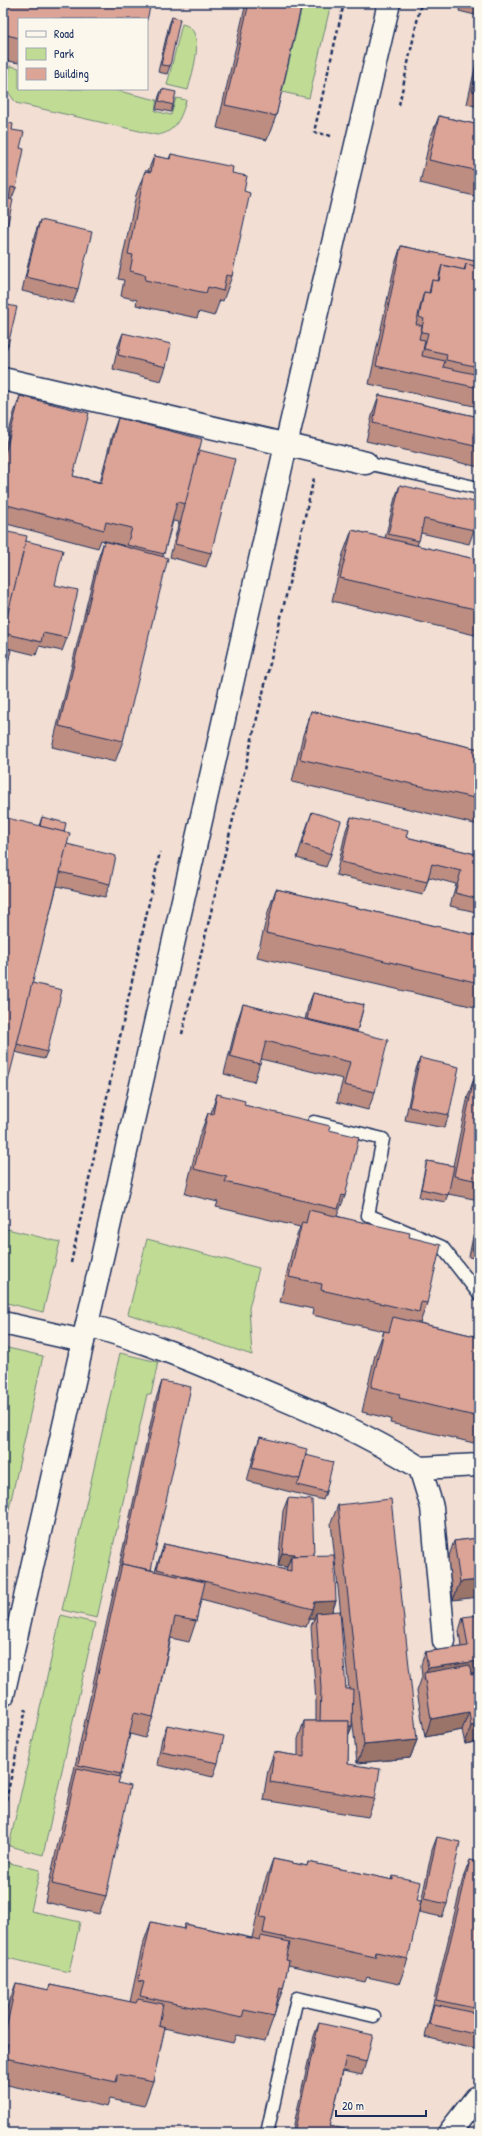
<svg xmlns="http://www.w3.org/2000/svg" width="482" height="2136" font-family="'Patrick Hand',sans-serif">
<rect width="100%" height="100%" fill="#f2ded2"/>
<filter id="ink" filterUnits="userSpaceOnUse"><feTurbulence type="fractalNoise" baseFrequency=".025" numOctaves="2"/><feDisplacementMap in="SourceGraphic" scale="8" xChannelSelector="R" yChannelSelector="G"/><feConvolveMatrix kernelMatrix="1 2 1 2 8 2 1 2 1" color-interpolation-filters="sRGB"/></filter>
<g filter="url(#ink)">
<g fill="#c0dc94" stroke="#6e8679">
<polygon points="303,3 331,3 309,98 282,92"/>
<path d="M 182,24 C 208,29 192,73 188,90 L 167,85 Z"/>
<path d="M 10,66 L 19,68 L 19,89 L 110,89 L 157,100 L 155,111 L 171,115 L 176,98 L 186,100 C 182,117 175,133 157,135 L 16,103 L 7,90 Z"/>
<polygon points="3,1228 60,1242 43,1312 3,1302"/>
<polygon points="147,1239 259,1268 249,1308 252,1355 128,1314"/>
<polygon points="3,1347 43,1356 3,1536"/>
<polygon points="120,1353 158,1362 151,1395 147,1394 97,1618 62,1610"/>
<polygon points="61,1615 95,1623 43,1855 9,1846"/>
<polygon points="5,1862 40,1870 31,1911 80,1922 69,1972 3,1957 3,1873"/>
</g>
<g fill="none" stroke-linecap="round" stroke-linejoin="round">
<defs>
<g id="lane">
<polyline points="366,463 479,488"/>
<polyline points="314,1122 383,1139 368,1215 442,1247 479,1294"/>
<polyline points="267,2133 297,1998 374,2016"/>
</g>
<g id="street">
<polyline points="3,379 366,463"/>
<polyline points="3,1323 83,1341"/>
<path d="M 87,1325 C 144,1340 198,1363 252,1386 C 310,1410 367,1434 420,1468 L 432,1507 L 444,1641"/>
<polyline points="420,1468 479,1465"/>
<polyline points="3,1695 286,445 389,3"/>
<polyline points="449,2133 476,2098 479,2098"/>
</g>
</defs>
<use href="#lane" stroke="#1b2f5e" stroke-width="15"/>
<use href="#street" stroke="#1b2f5e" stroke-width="25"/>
<g stroke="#1b2f5e" stroke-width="2.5" stroke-dasharray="4 3" stroke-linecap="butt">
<polyline points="399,105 421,3"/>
<polyline points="331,136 314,132 344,3"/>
<polyline points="182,1034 314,478"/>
<polyline points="71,1263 160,852"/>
<polyline points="3,1814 26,1709"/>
</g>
<use href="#lane" stroke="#fbf7ec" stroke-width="12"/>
<use href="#street" stroke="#fbf7ec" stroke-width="22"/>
</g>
<g fill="#bd8d81" stroke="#1b2f5e">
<polygon points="3,3 19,19 19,63 3,60"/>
<polygon points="246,3 302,3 276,116 267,140 217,128"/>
<polygon points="461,3 479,3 479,16 459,11"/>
<polygon points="172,17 170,66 167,74 158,72 169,25"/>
<polygon points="479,50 479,107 467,104"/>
<polygon points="162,89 173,105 171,112 156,109 159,96"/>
<polygon points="439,116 479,125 479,197 420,183 430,139"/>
<polygon points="3,122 12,130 20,148 16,188 11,200 5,236 3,242"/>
<polygon points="171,154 232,173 244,191 232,276 223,301 220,300 214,316 199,312 197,318 136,305 137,300 121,296 124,280 118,279 136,195 145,171 148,171 154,156 169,159"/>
<polygon points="40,220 78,289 73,303 22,291 35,234"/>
<polygon points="401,246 479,262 479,407 369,384 395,264"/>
<polygon points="3,304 8,345 5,352 3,351"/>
<polygon points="123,333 166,367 161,381 113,369 118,346"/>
<polygon points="379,395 479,417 479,467 366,441 373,412"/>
<polygon points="20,396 73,476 100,482 112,435 118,418 199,450 211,553 206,567 170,557 179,522 173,521 163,556 123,741 115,762 52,747 97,562 104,541 125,546 101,540 98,548 3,523 3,455 14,413"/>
<polygon points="400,485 474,530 469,544 421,533 417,546 479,560 479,636 332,601 343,554 352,530 385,538 395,498"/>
<polygon points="3,531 26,541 55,585 67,638 62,651 39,646 36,655 3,647"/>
<polygon points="311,711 479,749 479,825 292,782 303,735"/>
<polygon points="312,812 331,854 326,867 297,858 307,826"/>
<polygon points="42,817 64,832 67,844 110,884 105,897 57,886 32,983 47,1052 44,1059 15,1052 39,826"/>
<polygon points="351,817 406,837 479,855 479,906 478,906 476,912 450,906 456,884 429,877 423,895 336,875 346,830"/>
<polygon points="276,889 479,936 479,1008 257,957 268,912"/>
<polygon points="313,993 364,1005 357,1032 375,1092 368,1110 337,1102 343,1079 261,1059 254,1082 224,1074 237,1022 243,1004 305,1020 308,1006"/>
<polygon points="420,1058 449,1115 444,1128 405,1120 415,1072"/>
<polygon points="474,1078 479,1079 479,1200 448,1194 445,1202 419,1197 425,1168 427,1161 453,1166 468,1096"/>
<polygon points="217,1094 244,1105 329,1130 345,1196 337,1216 409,1237 427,1303 420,1323 479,1337 479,1448 478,1448 478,1444 390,1423 391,1419 362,1412 375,1355 384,1331 312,1315 313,1309 280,1302 293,1247 300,1227 216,1207 218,1202 185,1194 199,1137 208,1113 211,1113"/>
<polygon points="477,1224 479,1224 479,1259 469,1257 474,1231"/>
<polygon points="162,1381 151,1570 155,1571 164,1544 286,1570 287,1567 278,1566 283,1511 288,1498 336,1601 332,1612 346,1689 349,1689 331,1523 338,1505 417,1740 410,1758 357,1763 352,1716 352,1726 348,1737 348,1764 375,1799 368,1817 263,1800 268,1770 274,1752 298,1756 298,1739 304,1721 316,1721 316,1702 311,1626 314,1619 309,1619 306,1627 201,1599 196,1621 189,1642 171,1638 153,1717 145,1738 130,1734 118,1783 106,1896 99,1914 45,1902 156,1399"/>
<polygon points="260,1437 306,1455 326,1492 323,1500 247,1481 255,1451"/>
<polygon points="479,1538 453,1600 448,1559 454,1541"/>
<polygon points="463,1617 479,1673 471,1674 479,1674 479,1741 465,1744 462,1730 425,1737 417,1691 422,1677 421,1665 425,1652 461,1647 459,1631"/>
<polygon points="167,1725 218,1763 213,1777 157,1765 162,1738"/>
<polygon points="437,1837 447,1904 442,1917 419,1912 432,1850"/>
<polygon points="273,1859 307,1866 308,1862 392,1880 393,1876 417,1900 408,1959 399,1984 367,1977 365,1982 288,1965 283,1989 276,2008 274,2016 265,2041 236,2035 233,2043 164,2028 153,2081 144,2106 110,2099 107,2107 3,2084 3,2026 7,2008 16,1983 48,1990 50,1985 130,2002 142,1947 151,1922 183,1929 185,1924 252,1938 264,1884"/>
<polygon points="470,1860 479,1862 479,2050 425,2037 463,1878"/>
<polygon points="319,2023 366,2062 362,2075 343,2071 330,2126 344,2133 292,2133 314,2036"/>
</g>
<g fill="#9a7369" stroke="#1b2f5e">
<polygon points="282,1553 294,1554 291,1562 291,1556 287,1567 278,1566"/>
<polygon points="479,1580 479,1597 453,1600 460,1582"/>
<polygon points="336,1601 329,1618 316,1613 314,1619 309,1619 313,1609 315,1602"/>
<polygon points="479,1661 479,1673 425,1681 424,1678 428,1668"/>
<polygon points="469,1712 462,1730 425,1737 431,1719"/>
<polygon points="320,1725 352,1726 347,1740"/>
<polygon points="479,1725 479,1741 465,1744 471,1726"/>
<polygon points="417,1740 410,1758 357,1763 364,1745"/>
</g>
<g fill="#dca496" stroke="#1b2f5e">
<polygon points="3,3 151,3 147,20 147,19 19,19 19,38 3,34"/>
<polygon points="249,3 302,3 276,116 225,105"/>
<polygon points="172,17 180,19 170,66 161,65"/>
<polygon points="479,59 479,92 472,91"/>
<polygon points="3,68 4,68 3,75"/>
<polygon points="162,89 176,92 173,105 159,101"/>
<polygon points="439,116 479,125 479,171 429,160"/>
<polygon points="3,122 13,124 12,130 24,132 20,148 24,149 16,188 11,187 9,199 13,200 5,236 3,235"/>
<polygon points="171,154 233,167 232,173 247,176 244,191 250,193 232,276 226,275 223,291 208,287 206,293 145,280 146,275 130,271 133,255 128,254 145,171 151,172 154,156 170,159"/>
<polygon points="40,220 92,232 78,289 26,277"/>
<polygon points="401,246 479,262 479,267 466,264 464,270 442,265 440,272 438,281 432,280 429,293 424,292 422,299 416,324 422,326 419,339 425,340 422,356 445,361 443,367 479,375 479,388 376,366"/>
<polygon points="466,264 479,267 479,367 446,360 447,354 424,349 428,333 421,332 424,319 419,317 424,292 430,293 432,280 439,281 442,265 465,270"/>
<polygon points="3,304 17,307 8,345 3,343"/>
<polygon points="123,333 171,344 166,367 118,355"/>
<polygon points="379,395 479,417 479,447 373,423"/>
<polygon points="20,396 89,413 73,476 101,483 118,418 202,439 186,504 177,502 164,554 127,545 132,528 106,522 104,530 3,504 3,458 4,458"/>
<polygon points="199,450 235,459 211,553 175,544"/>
<polygon points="400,485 479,503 479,509 474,530 424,519 419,541 388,534"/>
<polygon points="352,530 479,560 479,610 340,578"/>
<polygon points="3,531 27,536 5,628 3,628"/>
<polygon points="26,541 63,550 55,585 78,590 67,638 43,633 41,642 3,633"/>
<polygon points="104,541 168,558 123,741 59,726"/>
<polygon points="3,648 11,650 3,685"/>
<polygon points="311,711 479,749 479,799 300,759"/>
<polygon points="312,812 341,821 331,854 302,844"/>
<polygon points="3,817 70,833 3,1101"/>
<polygon points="42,817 66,823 64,832 40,826"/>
<polygon points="351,817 408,830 406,837 479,855 479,899 455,893 461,871 432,864 427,882 341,862"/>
<polygon points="67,844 116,856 110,884 60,872"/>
<polygon points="276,889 479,936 479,983 266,933"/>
<polygon points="32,983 62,990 47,1052 17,1044"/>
<polygon points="313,993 364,1005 357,1031 307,1019"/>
<polygon points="243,1004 388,1040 375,1092 344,1085 350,1062 266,1041 260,1064 230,1056"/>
<polygon points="420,1058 459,1067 449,1115 409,1107"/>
<polygon points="474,1078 479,1079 479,1181 454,1176"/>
<polygon points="217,1094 245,1101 244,1105 330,1126 329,1130 359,1137 345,1196 342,1195 338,1209 225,1182 227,1177 194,1169 208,1113 213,1114"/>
<polygon points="427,1161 454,1166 448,1195 421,1189"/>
<polygon points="309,1210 410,1233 409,1237 441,1245 427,1303 421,1302 419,1312 321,1290 322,1284 289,1277 302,1222 306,1223"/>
<polygon points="477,1224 479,1224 479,1251 472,1250"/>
<polygon points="393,1317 479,1337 479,1417 399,1398 400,1394 371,1387 384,1331 389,1332"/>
<polygon points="162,1381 191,1387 151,1570 122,1564 121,1567"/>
<polygon points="260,1437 307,1449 300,1479 252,1468"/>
<polygon points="306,1455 333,1462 326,1492 297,1485 300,1479"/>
<polygon points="288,1498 312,1500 314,1555 294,1556 294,1554 282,1553"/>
<polygon points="391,1499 417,1740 364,1745 338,1505"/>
<polygon points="479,1538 479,1580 460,1582 454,1541"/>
<polygon points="164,1544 291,1571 291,1556 334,1555 336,1601 315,1602 313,1609 157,1569"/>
<polygon points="122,1564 205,1582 196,1621 175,1617 153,1717 134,1713 121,1774 78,1765"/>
<polygon points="340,1611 346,1689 353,1689 352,1726 348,1726 349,1721 320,1721 321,1688 316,1613"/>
<polygon points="479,1615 479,1661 428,1668 425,1652 468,1646 463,1617"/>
<polygon points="470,1665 471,1675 479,1674 479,1725 471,1726 469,1712 431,1719 424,1673"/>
<polygon points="304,1721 349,1721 348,1764 380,1769 375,1799 270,1782 274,1752 304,1757"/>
<polygon points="167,1725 224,1736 218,1763 162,1752"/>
<polygon points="77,1768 120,1777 118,1783 130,1786 106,1896 52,1884"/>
<polygon points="437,1837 460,1842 447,1904 424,1899"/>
<polygon points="273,1859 307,1866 308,1862 393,1880 393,1876 421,1882 417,1900 421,1901 408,1959 376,1952 375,1957 263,1933 266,1918 260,1917"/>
<polygon points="470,1860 479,1862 479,2009 436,2000"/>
<polygon points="151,1922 184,1929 185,1924 260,1940 261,1936 290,1942 286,1960 289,1961 283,1989 280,1988 274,2016 244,2010 242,2018 140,1996 144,1982 138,1981"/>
<polygon points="16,1983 49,1990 50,1985 136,2003 138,1999 163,2004 159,2026 165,2028 153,2081 118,2074 116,2082 5,2058 8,2044 3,2043"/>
<polygon points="434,2004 479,2014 479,2035 429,2024"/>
<polygon points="319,2023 373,2035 366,2062 346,2057 330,2126 345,2129 344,2133 294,2133"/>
</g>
</g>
<rect width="482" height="2136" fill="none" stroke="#fbf7ec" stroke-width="16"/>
<rect x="8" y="8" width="466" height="2120" fill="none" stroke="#1b2f5e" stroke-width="1.5" filter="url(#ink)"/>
<rect x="18" y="18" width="130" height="72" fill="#fbf7ec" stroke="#a1a7b3"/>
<rect x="26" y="31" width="20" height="6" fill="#fbf7ec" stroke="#a1a7b3"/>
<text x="54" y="38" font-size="12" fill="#1b2f5e">Road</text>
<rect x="26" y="48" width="20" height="12" fill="#c0dc94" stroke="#a1a7b3"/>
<text x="54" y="58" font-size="12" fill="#1b2f5e">Park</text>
<rect x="26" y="68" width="20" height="12" fill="#dca496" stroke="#a1a7b3"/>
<text x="54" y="78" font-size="12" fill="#1b2f5e">Building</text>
<path d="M336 2110v6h90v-6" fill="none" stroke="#1b2f5e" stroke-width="2"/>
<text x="342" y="2110" font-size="12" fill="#1b2f5e" stroke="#fbf7ec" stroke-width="3" paint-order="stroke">20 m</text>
</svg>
